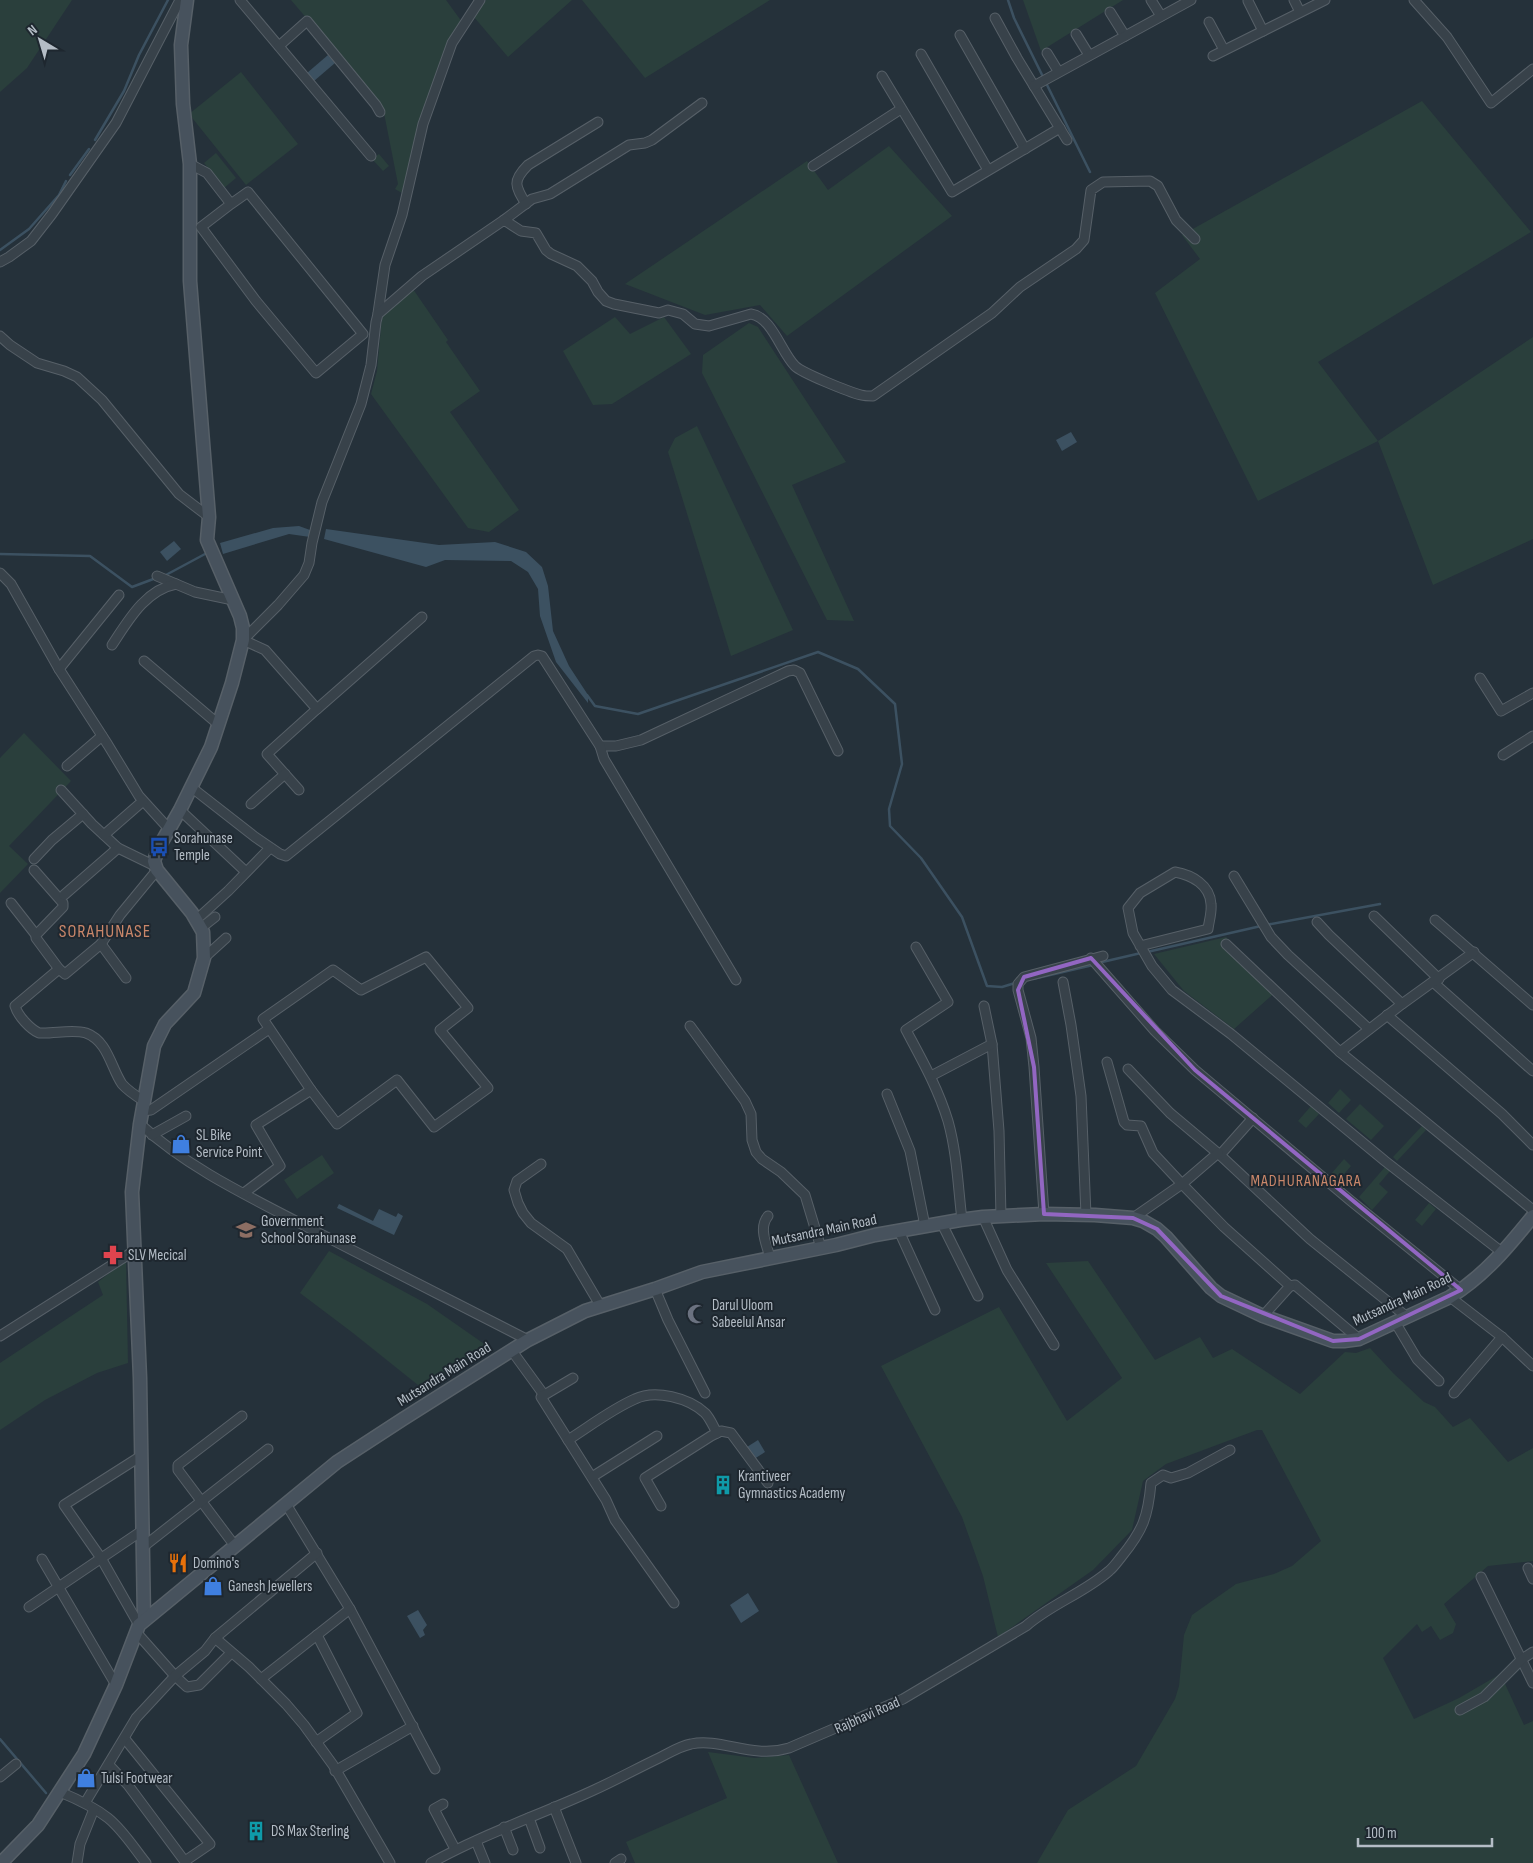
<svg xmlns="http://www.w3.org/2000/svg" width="1533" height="1863" font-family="'Sofia Sans Condensed',sans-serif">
<rect width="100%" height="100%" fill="#25313a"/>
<g fill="#2a3f3c">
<polygon points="0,0 72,0 27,68 0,92"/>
<polygon points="291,0 446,0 462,22 446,48 424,107 402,193 395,189 398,184 383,108"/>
<polygon points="486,0 572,0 508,57 474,17"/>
<polygon points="582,0 770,0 645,78"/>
<polygon points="1023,0 1123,0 1041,51"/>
<polygon points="241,72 298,144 246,185 189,114"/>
<polygon points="1422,101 1531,232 1318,362 1378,441 1533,337 1533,539 1433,585 1378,441 1258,501 1155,293 1200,259 1182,235"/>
<polygon points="889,146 952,216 787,336 760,305 705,315 625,284 807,161 828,190"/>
<polygon points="216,153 236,178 224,188 204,163"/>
<polygon points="379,154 389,166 383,171 372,159"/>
<polygon points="413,289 448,340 446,342 480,391 450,412 519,510 489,532 468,528 371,394 377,371 382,316"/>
<polygon points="615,317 630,334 664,317 691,354 612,404 593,405 563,351"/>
<polygon points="749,323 758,327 846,462 792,485 854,621 827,620 702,373 703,355"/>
<polygon points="697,426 793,630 731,656 668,452 675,438"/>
<polygon points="24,733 71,781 9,846 28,864 0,893 0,758"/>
<polygon points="1226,937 1279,989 1234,1029 1184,991 1154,954"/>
<polygon points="1340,1089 1351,1100 1339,1113 1328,1103"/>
<polygon points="1360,1104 1384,1126 1371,1140 1346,1119"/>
<polygon points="1311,1106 1319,1114 1306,1128 1298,1121"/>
<polygon points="1422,1126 1426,1130 1397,1161 1393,1157"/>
<polygon points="322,1155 334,1173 297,1199 284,1180"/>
<polygon points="1344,1159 1351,1166 1339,1180 1331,1174"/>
<polygon points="1385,1167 1390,1171 1379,1184 1388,1192 1372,1210 1359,1197"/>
<polygon points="1429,1203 1436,1209 1422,1226 1415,1220"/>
<polygon points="329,1251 427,1304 490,1348 423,1389 353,1333 300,1293"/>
<polygon points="126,1260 128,1363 97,1373 45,1400 0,1430 0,1363 103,1295 98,1282"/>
<polygon points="1088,1261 1155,1360 1200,1337 1213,1358 1232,1349 1300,1394 1345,1352 1356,1353 1370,1348 1393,1373 1424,1402 1435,1407 1453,1427 1470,1418 1508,1462 1533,1448 1533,1561 1488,1566 1444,1604 1456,1624 1453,1633 1440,1640 1431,1626 1422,1632 1417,1624 1383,1658 1414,1719 1459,1698 1502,1673 1506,1686 1524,1725 1533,1721 1533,1863 1037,1863 1068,1810 1136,1766 1175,1699 1179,1686 1184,1635 1192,1615 1236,1584 1274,1574 1292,1566 1321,1541 1262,1430 1257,1430 1166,1464 1143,1481 1132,1530 1093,1570 998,1637 983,1576 962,1517 881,1366 999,1307 1067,1421 1122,1378 1046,1263"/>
<polygon points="708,1752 755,1758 789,1755 838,1863 635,1863 626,1842 727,1798"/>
</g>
<g fill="#3c5161">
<polygon points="328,55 335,63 314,81 307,73"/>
<polygon points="1071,432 1077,442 1062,451 1056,440"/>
<polygon points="299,526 310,530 310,537 289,534 223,554 220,543 273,528"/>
<polygon points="326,529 439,545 495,542 526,552 542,567 548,586 553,631 569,666 588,695 588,703 556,662 540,616 538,589 528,572 511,561 445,560 426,567 324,539"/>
<polygon points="174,541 181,549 167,561 160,552"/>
<polygon points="339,1204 373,1221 379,1209 396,1217 398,1213 403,1216 394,1235 337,1208"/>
<polygon points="758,1440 765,1452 754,1459 747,1447"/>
<polygon points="748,1593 759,1611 741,1623 730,1605"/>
<polygon points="418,1610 427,1625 423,1630 425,1635 420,1638 407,1616"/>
</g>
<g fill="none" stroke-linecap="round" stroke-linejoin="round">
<g stroke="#3c5161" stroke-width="2.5">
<polyline points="1008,0 1014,18 1090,172"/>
<polyline points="95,140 124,91 139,55 168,0"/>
<polyline points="70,175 89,149"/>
<polyline points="0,250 29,229 59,195 66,181"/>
<polyline points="0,554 90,556 132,587 156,578"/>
<polyline points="164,576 205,554"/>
<polyline points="587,695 595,706 638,714 818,652 858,669 895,704 902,764 889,809 890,826 921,858 962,917 987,986 1002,987 1015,983"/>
<polyline points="1266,925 1380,904"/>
<polyline points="1147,952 1261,926"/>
<polyline points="1098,963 1141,953"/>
<polyline points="1033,979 1093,965"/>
<polyline points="0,1739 46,1793"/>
</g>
<defs>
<g id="street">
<polyline points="240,0 371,156"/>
<polyline points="1151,0 1161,16"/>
<polyline points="1294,0 1300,12"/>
<polyline points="1414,0 1447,37 1491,103 1533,69"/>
<polyline points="1248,1 1263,31"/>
<polyline points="1110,12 1125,36"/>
<polyline points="995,18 1017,58 1067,140"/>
<polyline points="1209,22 1224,50"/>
<polyline points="1076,34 1089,55"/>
<polyline points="960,35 1025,149"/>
<polyline points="279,46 307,21 376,105 380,112"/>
<polyline points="1047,53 1058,71"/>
<polyline points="921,54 988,170"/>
<polyline points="1213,56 1325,0"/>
<polyline points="882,76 952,192 1060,128"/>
<polyline points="1034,86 1191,0"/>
<polyline points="190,164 207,173 231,204 201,227 256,301 316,373 363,334 248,192 231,204"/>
<polyline points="813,166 901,109"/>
<path d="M 526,204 C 515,186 512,181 528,165 L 598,122"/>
<polyline points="504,220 532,199 550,194 629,145 645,143 652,140 702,103"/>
<polyline points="0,262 9,257 31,241 52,214 116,123 180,0"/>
<polyline points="378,313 385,265 402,215 423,124 452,43 480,0"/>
<polyline points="0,336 10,345 37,363 64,371 77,377 102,400 179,494 209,517"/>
<polyline points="0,573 11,584 59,669 108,745 139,796 169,829"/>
<polyline points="157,576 195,592 233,600"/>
<path d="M 112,645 C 128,621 145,590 176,584"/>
<polyline points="144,661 218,724"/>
<polyline points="59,669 119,595"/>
<polyline points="1480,678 1501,711 1533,693"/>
<polyline points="317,709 422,617"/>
<polyline points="600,746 616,746 641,740 788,671 794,670 800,673 838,751"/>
<polyline points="1503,755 1533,736"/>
<polyline points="67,766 102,736"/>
<polyline points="191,787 255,837 280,854 286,856 534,656 538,655 542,656 600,746 604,759 736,980"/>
<polyline points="61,790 92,824 118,848 155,866"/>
<path d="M 299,790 L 267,754 L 317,709 L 265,650 L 243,640 L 278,605 L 304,575 L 309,563 L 312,543 L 322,502 L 361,404 L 371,365 L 376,322 L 378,314 L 422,276 L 504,220 L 521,231 L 536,233 L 546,250 L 551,254 L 577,266 L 592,281 L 598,292 L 606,301 L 614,304 L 659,313 L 668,310 L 683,314 L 695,324 L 709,326 L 751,314 C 772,317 781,352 795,366 C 802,373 849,392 861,395 C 865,396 869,396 873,396 L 992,313 L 1020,287 L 1076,249 L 1084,240 L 1091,190 L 1103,182 L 1150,181 L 1158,186 L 1176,220 L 1195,239"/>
<polyline points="251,804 285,774"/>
<polyline points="180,810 246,872"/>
<polyline points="104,835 143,801"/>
<polyline points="34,859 52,840 83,814"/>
<polyline points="34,870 63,903 63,907 36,935 36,938 59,969 65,974 101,944 120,915 157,870"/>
<polyline points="1234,876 1271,937 1288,955 1369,1029"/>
<polyline points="64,895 118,848"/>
<polyline points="11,903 36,935"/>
<polyline points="1374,916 1439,979"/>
<polyline points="196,920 228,891 270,848"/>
<polyline points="1435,920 1533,1005"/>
<polyline points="1317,922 1329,935 1402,1004"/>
<polyline points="201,928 215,917"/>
<polyline points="101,944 126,978"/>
<polyline points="1226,944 1340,1052 1533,1210"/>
<path d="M 1140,946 L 1208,929 C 1209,921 1212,912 1211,904 C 1210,885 1192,875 1175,872 L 1140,893 L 1128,908 L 1133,933 L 1152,966 L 1172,990 L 1231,1034 L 1385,1161 L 1503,1253"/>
<path d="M 916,947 L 948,1002 L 906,1030 C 922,1060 938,1088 948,1121 C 957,1153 958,1187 962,1220"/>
<polygon points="426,957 468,1008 440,1030 488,1088 434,1127 397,1080 337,1124 311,1090 263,1019 333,970 361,990"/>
<polyline points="204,958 226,938"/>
<polyline points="1091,958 1155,1031 1195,1070 1351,1201 1461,1290"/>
<path d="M 59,969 L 15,1006 C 18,1016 30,1029 39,1033 C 54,1034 72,1029 86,1033 C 108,1041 111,1068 122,1084 C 128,1091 136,1096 144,1101"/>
<polyline points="1063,982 1071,1025 1081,1096 1086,1215"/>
<polyline points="1433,982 1533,1071"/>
<polyline points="984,1006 992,1044 999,1131 1001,1217"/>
<polyline points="1387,1015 1502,1114 1533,1145"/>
<polyline points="690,1026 745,1101 751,1114 752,1140 756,1152 762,1159 781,1172 805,1195 821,1248"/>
<polyline points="1340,1052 1402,1004 1474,952"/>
<polyline points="1107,1062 1124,1122 1127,1125 1141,1126 1153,1153 1182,1184 1224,1227 1290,1286 1295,1285 1359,1339"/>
<polyline points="1128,1069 1170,1113 1220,1155 1310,1239 1407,1317"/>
<polyline points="931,1076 992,1044"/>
<polyline points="887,1094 910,1151 925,1226"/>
<polyline points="142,1111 151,1110 269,1029"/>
<path d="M 140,1124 C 189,1169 252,1198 311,1229 C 384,1266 456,1303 528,1340"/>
<polyline points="152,1135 186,1116"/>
<polyline points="1220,1155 1253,1118"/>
<polyline points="541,1164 517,1181 514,1190 518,1203 523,1213 531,1223 567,1249 600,1305"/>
<polyline points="244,1193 280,1166 256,1125 311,1090"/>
<polyline points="1044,1214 1034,1067 1031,1038 1018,990 1018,984 1024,977 1103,956"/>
<path d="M 768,1216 C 758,1228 767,1245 770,1258"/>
<polyline points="983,1217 1007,1270 1054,1345"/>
<polyline points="1133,1218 1182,1184 1218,1153"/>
<polyline points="942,1224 978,1296"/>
<polyline points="899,1231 935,1310"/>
<polyline points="655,1289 668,1320 705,1393"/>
<polyline points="1450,1297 1502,1337 1533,1366"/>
<polyline points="1263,1316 1290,1286"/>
<polyline points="1395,1322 1417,1359 1439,1381"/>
<polyline points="0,1336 134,1251"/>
<polyline points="512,1351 544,1395"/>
<polyline points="573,1378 541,1397 606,1500 615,1520 674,1603"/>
<polyline points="1454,1393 1502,1337"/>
<path d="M 568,1440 C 590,1426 612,1409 635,1399 C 655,1389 689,1398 705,1413 C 710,1418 713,1426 717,1433"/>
<polyline points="592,1477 657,1436"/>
<polyline points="286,1504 350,1609 435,1769"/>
<polyline points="661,1506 645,1478 711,1436 721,1431 731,1433 768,1483"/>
<polyline points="235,1546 178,1470 178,1465 242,1416"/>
<polyline points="143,1547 268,1449"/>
<polyline points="42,1559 116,1685"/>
<polyline points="1528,1568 1533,1579"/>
<polyline points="1481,1577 1533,1683"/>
<polyline points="29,1607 143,1530"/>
<polyline points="139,1625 101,1558 64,1505 141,1456"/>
<polyline points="136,1632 175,1676 187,1687 199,1685 231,1653"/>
<polyline points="215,1638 317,1553"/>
<polyline points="261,1679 350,1609"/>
<polyline points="1460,1710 1484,1697 1522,1659 1533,1652"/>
<polyline points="125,1739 210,1844 185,1861"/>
<polyline points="316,1742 357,1713 317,1635"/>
<polyline points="109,1765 128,1785 186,1863"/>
<polyline points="335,1771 413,1726"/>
<polyline points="0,1777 16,1764"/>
<path d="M 60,1792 C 77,1799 94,1807 108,1818 C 123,1830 134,1848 146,1863"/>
<polyline points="85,1803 136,1718 175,1676 205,1651 215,1638 249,1667 286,1704 304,1725 333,1765 390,1863"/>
<polyline points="443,1804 434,1809 455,1849"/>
<polyline points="554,1807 576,1863"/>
<polyline points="529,1818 540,1848"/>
<polyline points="504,1827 513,1850"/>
<polyline points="476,1841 485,1863"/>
<polyline points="77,1863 80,1844 94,1809"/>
<path d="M 431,1863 C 483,1834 540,1815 594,1790 C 616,1780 638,1768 659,1758 C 669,1753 680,1746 691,1744 C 713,1739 737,1750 759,1751 C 770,1752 779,1751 789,1748 L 903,1699 L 1026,1626 C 1051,1604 1084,1593 1109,1571 C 1114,1567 1118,1561 1122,1556 C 1143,1530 1148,1517 1151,1483 L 1163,1475 L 1171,1478 L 1188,1473 L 1230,1450"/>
<polyline points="615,1863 621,1859"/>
</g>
<g id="secondary">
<polyline points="144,1620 140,1378 132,1192 140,1124 154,1046 165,1024 194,993 204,958 203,932 192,913 157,870 154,861 159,847 180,810 211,747 232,683 243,640 243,628 240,616 207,540 209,517 190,281 190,164 183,104 181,45 187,0"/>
<path d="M 1,1863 L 38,1825 L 84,1754 L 116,1685 L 139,1625 L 337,1462 L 403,1419 L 528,1340 L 585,1311 L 655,1289 L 702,1272 L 836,1245 L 875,1235 L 960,1220 L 983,1217 L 1044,1214 L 1095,1215 L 1133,1218 L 1143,1221 L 1157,1229 L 1166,1237 L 1211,1288 L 1221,1296 L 1263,1316 L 1333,1341 L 1344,1341 L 1359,1339 L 1450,1297 C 1484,1276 1508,1247 1533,1216"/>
</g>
</defs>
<use href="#street" stroke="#576068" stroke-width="11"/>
<use href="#secondary" stroke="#576068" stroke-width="15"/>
<use href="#street" stroke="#38424a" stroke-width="9"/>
<use href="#secondary" stroke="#47525d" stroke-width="12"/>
</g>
<path fill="none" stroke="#9266c2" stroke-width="4" stroke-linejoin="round" d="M 1091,958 L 1195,1070 L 1461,1290 L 1359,1339 L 1333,1341 L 1221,1296 L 1157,1229 L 1133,1218 L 1044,1214 L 1034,1067 L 1018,990 L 1024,977 Z"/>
<defs>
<symbol id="bus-bare" viewBox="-9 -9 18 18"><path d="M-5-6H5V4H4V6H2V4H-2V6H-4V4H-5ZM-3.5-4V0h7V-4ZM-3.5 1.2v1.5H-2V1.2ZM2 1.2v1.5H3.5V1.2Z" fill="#1a4fb4" stroke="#1e272f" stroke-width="2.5" paint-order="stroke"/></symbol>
<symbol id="shop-bare" viewBox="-9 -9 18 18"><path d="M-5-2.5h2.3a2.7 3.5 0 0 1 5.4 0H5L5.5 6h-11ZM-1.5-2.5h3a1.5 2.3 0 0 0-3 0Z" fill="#3f7fe0" stroke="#1e272f" stroke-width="2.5" paint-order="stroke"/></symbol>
<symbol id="school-bare" viewBox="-9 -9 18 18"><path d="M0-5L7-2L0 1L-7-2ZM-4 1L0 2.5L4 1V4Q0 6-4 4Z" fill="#8d6e63" stroke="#1e272f" stroke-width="2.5" paint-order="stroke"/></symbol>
<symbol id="pharmacy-bare" viewBox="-9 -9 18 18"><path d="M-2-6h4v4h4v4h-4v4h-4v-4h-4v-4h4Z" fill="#e0444e" stroke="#1e272f" stroke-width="2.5" paint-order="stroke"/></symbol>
<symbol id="mosque-bare" viewBox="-9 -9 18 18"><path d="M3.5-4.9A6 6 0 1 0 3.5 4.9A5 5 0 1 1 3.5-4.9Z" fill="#6b7280" stroke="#1e272f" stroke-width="2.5" paint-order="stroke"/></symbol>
<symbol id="building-bare" viewBox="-9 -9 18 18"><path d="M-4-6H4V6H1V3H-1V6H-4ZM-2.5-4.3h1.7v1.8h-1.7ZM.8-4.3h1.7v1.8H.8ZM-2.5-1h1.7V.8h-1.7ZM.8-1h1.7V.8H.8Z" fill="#0f9aa8" stroke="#1e272f" stroke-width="2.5" paint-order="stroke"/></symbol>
<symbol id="restaurant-bare" viewBox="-9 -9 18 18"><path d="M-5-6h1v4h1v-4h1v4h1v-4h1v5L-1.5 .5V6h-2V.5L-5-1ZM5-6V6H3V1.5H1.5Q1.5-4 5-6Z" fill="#e8710a" stroke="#1e272f" stroke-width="2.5" paint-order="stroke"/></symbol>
</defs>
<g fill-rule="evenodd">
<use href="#bus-bare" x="145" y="833" width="28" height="28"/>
<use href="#shop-bare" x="167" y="1130" width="28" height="28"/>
<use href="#school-bare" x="232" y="1216" width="28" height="28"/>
<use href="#pharmacy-bare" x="99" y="1241" width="28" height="28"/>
<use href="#mosque-bare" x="683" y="1300" width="28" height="28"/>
<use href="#building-bare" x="709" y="1471" width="28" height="28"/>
<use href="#restaurant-bare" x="164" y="1549" width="28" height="28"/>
<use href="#shop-bare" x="199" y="1572" width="28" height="28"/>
<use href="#shop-bare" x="72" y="1764" width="28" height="28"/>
<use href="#building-bare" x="242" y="1817" width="28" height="28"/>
</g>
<g text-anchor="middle" stroke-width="4" stroke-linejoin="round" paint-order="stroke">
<g font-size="15" fill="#b4bdc6" stroke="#1e272f" text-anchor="start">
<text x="174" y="843">Sorahunase<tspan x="174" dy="17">Temple</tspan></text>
<text x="196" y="1140">SL Bike<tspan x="196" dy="17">Service Point</tspan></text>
<text x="261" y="1226">Government<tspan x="261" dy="17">School Sorahunase</tspan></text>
<text x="128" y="1260">SLV Mecical</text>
<text x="712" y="1310">Darul Uloom<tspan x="712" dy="17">Sabeelul Ansar</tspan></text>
<text x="738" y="1481">Krantiveer<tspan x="738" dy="17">Gymnastics Academy</tspan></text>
<text x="193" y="1568">Domino's</text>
<text x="228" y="1591">Ganesh Jewellers</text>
<text x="101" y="1783">Tulsi Footwear</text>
<text x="271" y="1836">DS Max Sterling</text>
</g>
<g font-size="15" fill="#b4bdc6" stroke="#1e272f">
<text transform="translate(824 1230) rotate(-12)" y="5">Mutsandra Main Road</text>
<text transform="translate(1402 1299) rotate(-25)" y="5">Mutsandra Main Road</text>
<text transform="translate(444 1374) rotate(-32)" y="5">Mutsandra Main Road</text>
<text transform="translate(867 1715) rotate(-24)" y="5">Rajbhavi Road</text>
</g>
<g font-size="16" letter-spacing="1" fill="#ca876a" stroke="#1e272f">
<text x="1306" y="1186">MADHURANAGARA</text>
</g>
<g font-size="18" letter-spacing="1" fill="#ca876a" stroke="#1e272f">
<text x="105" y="937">SORAHUNASE</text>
</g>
</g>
<g transform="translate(40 40) rotate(322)" stroke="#1e272f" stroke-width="4" paint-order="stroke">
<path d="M0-4L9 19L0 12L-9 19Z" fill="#b4bdc6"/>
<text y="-8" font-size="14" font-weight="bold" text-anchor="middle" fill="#b4bdc6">N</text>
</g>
<path d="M1358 1838v8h134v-8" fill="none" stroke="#b4bdc6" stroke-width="2.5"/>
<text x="1366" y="1838" font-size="15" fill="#b4bdc6" stroke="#1e272f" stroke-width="4" paint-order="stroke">100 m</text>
</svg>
